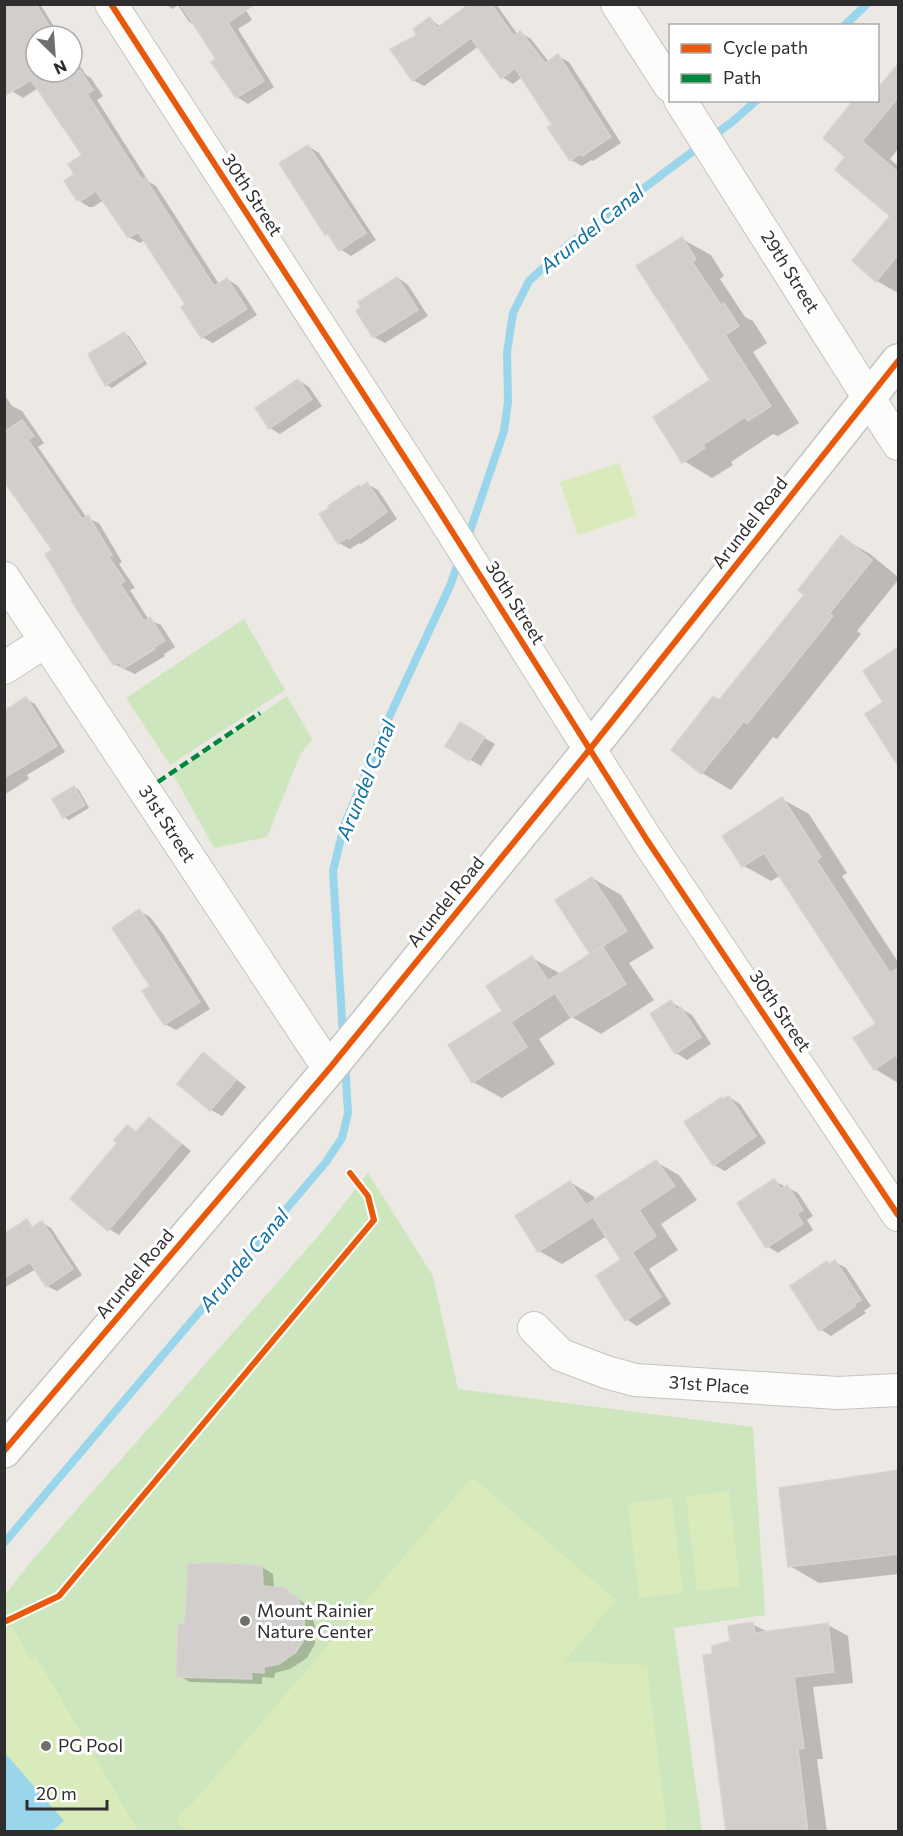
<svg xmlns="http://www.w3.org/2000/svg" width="903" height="1836" font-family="Commissioner,sans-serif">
<rect width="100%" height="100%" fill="#ece8e4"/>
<g fill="#cee6be">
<polygon points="244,619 285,690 170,765 126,698"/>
<polygon points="287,696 312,739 300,755 267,837 214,848 173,774"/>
<polygon points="368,1173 433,1276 458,1389 753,1427 765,1615 674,1628 702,1831 5,1832 5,1595 33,1559 321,1233"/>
</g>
<g fill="#d9eabb">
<polygon points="619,463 637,515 578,535 560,482"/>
<polygon points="472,1477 616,1600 563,1663 586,1662 647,1665 667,1831 188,1831 177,1822 180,1813 190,1806"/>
<polygon points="729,1491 740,1586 697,1591 686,1496"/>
<polygon points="672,1498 683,1593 639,1598 628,1503"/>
<polygon points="12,1626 31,1660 36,1656 138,1831 5,1831 4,1629"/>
</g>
<polygon fill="#99d6ec" points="5,1753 64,1821 52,1831 6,1832 5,1830"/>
<g fill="#0003">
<polygon points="4,4 40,4 60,36 36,36 36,72 72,72 72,54 86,75 91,78 103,96 97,100 149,182 156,186 219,284 227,279 238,286 257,315 213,343 202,337 187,305 145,240 140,243 129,237 104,200 93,207 89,207 78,200 76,174 84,156 38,88 23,98 12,91 4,79"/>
<polygon points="164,4 242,4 252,20 238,29 274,87 248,104 237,97 213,62 218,59 196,26 189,22 178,5 173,9"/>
<polygon points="472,4 496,4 518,35 521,33 531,39 549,62 558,56 569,62 621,143 593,161 591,160 582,166 571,160 554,125 522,77 513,84 502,77 479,46 424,86 413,80 419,35 430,19 441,27"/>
<polygon points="898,66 898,149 890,159 898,166 898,293 877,281 892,216 847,157 878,100 878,85 881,87"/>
<polygon points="308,146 319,153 376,240 351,256 340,249 332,237 326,234"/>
<polygon points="682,239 711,255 724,276 720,279 745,317 753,321 767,343 753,352 799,423 778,436 773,434 731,462 733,465 712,478 684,461 712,380"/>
<polygon points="398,278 408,285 428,316 385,343 374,337"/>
<polygon points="124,333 129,336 147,364 112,388 107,385"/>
<polygon points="298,380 309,387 322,406 280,434 270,428"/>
<polygon points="4,394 12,406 22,411 44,443 38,447 87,518 99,523 122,562 119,564 135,588 130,590 149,620 161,625 175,647 164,654 165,656 135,674 114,664 54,550 4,482"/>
<polygon points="367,484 378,490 397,519 361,544 359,543 350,549 339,543 361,488"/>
<polygon points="841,537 870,554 898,577 898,580 857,631 861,634 777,739 773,737 731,790 702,773 673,749 720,701 806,594"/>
<polygon points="898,649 898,763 867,715 885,702 865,671"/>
<polygon points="26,699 35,704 65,752 27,775 29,779 4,795 4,713"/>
<polygon points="460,724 495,744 481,766 447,746"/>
<polygon points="74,787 79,790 89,808 69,820 64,817"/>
<polygon points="782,799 809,814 847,873 842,876 898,962 898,1083 875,1069 878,1024 781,875 771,881 744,866"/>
<polygon points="592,878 621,895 654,948 629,963 654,1000 601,1034 572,1017 539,1039 555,1064 502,1098 473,1082 504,1011 532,958 561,974 593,954"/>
<polygon points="139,911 150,917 163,934 210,1009 176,1030 165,1024 152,986"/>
<polygon points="671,1002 692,1015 711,1044 687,1060 676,1053 652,1014"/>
<polygon points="203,1054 214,1061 246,1087 222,1116 211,1110 179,1084"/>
<polygon points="729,1097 740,1104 766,1143 725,1171 714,1165"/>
<polygon points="149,1119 159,1125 191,1151 119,1235 109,1229 119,1143 127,1127 138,1133"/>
<polygon points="656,1162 679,1175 697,1200 661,1224 678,1250 649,1269 671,1304 637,1326 626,1319 624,1260 607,1236 562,1264 539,1251 570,1182 593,1196 596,1200"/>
<polygon points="774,1181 798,1193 813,1216 807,1220 813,1230 778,1253 767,1246"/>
<polygon points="42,1223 51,1228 82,1275 57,1291 47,1286 36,1269 4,1288 4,1246"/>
<polygon points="835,1262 846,1268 871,1306 864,1311 866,1313 831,1336 820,1329 827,1263 830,1265"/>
<polygon points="898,1471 898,1574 819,1583 790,1566 781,1489"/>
<polygon points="262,1567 273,1574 274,1589 284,1589 296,1596 309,1608 315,1626 315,1644 307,1658 290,1669 275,1673 274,1678 262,1677 262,1684 190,1682 179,1676 186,1625"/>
<polygon points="752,1624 768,1632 828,1625 848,1636 853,1683 813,1687 823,1759 817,1759 827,1832 728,1832 714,1655 732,1642"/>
</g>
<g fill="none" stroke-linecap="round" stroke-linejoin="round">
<g stroke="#99d6ec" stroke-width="8">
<polyline points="844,26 867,4"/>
<polyline points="467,540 504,431 508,402 507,352 513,313 529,281 568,245 732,122 757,100"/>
<polyline points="343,1035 333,871 344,826 391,713 450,586 460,558"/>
<polyline points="4,1543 326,1162 342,1138 348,1113 345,1063"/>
</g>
</g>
<g fill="#d1cecb" stroke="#d7d4d0" stroke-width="1.5">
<polygon points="4,4 36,4 55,36 36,36 36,72 72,72 72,63 78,72 80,70 93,90 87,94 142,180 145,178 214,286 227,278 247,309 201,338 181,307 185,304 138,232 128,238 96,191 81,201 79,200 77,201 64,181 74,174 68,164 82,155 31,80 4,96"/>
<polygon points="180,4 255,4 228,23 264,81 236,98 211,62 216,59"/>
<polygon points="469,4 491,4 514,36 520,31 545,63 558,54 611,137 582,156 580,154 570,161 547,127 552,125 515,68 501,79 471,38 412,81 390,49 417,35 413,29 430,17 437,28"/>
<polygon points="898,64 898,98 862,141 898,172 898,255 876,282 852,261 890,216 835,170 845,157 823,138 854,100 878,100 878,88"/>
<polygon points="308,145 366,233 339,251 328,234 325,235 279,163"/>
<polygon points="682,237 696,259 692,262 721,305 724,303 739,326 725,335 771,406 748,421 745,417 703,445 705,448 682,463 653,417 710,380 636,266"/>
<polygon points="397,277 418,310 373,338 356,311 361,307 358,302"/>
<polygon points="124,332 143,361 105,386 88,354"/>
<polygon points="298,379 312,399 269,429 255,408"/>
<polygon points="22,420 34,436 28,440 82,519 88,515 112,555 109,557 125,581 120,584 144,621 150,617 165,641 154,647 155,649 123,669 119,662 113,665 71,600 72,599 45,554 52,550 4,481 4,432"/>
<polygon points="367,482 387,512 349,539 348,537 338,544 319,514 329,508 328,506 359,485 360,487"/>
<polygon points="841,535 872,560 829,614 833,616 747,724 744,721 701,774 671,750 713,696 719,700 804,595 798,590"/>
<polygon points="898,647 898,766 865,714 883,702 863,671"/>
<polygon points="26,697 57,746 4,778 4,711"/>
<polygon points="460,722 485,737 469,761 445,746"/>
<polygon points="74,786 85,805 63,818 52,799"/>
<polygon points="782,797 821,857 816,860 890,973 898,968 898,1059 896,1055 874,1070 853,1038 876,1024 764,853 742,867 722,836"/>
<polygon points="592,877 627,931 590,954 555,900"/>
<polygon points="139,909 152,927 200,1002 164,1025 142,991 150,986 112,928"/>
<polygon points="602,946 626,984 571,1018 555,993 511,1022 527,1047 472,1083 448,1045 502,1011 486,986 532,956 548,981"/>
<polygon points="671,1000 677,1010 681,1007 701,1037 675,1054 650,1014"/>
<polygon points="203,1052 236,1080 210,1111 177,1084"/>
<polygon points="729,1096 756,1136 713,1166 684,1122 722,1097 723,1099"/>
<polygon points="149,1117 181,1144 108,1231 70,1199 117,1143 114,1140 127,1125 136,1132"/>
<polygon points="656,1160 675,1186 639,1210 656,1236 621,1260 593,1217 538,1252 515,1216 570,1181 586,1205"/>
<polygon points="774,1179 781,1189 787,1185 803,1210 797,1214 803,1224 766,1248 737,1203"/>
<polygon points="27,1219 32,1227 42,1221 73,1269 46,1287 30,1262 4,1278 4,1234"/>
<polygon points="632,1252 661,1297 625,1321 596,1276"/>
<polygon points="835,1260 861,1300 854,1304 856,1306 819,1331 790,1286 827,1261 829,1264"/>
<polygon points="898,1470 898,1554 788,1567 779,1488"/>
<polygon points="219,1563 262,1566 263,1586 285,1588 299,1600 304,1619 305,1638 296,1652 279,1664 264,1667 264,1673 251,1672 252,1679 177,1677 178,1624 185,1624 188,1564"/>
<polygon points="753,1622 755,1633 828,1623 834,1672 794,1677 804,1748 798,1749 808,1832 726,1832 703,1655 712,1654 712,1646 730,1641 728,1626"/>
</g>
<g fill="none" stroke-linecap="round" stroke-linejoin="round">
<defs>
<g id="street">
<polyline points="111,4 436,506 647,840 898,1215"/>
<polyline points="617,4 670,86"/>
<polyline points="680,100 898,444"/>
<polyline points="4,578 329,1069"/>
<polyline points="4,668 46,641"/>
<polyline points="534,1328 561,1355 606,1372 635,1380 838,1393 898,1390"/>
</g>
<polyline id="secondary" points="4,1451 329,1069 590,749 898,361"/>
</defs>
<use href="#street" stroke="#c5c4c5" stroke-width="34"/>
<use href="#secondary" stroke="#c5c4c5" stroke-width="36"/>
<use href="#street" stroke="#fcfcfb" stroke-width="32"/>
<use href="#secondary" stroke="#fcfcfb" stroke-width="33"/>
<polyline stroke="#00873e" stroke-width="4.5" stroke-dasharray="9 4.5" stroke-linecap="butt" points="158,782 260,713"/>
<defs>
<g id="cycleway">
<polyline points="111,4 436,506 647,840 898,1215"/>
<polyline points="4,1451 329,1069 590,749 898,361"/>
<polyline points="4,1622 59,1596 374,1220 368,1196 350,1173"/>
</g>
</defs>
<use href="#cycleway" stroke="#fff" stroke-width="10"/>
<use href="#cycleway" stroke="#e8590c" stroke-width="6"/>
</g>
<g fill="#706f6e" stroke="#fff" stroke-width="2">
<circle cx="245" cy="1621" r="6"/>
<circle cx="46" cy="1746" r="6"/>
</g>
<g text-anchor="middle" stroke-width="6" stroke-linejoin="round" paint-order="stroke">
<g font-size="18" fill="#2e2e2e" stroke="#fff">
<text transform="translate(252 195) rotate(57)" y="6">30th Street</text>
<text transform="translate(790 272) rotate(58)" y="6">29th Street</text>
<text transform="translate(750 523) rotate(-52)" y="6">Arundel Road</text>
<text transform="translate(515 603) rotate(58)" y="6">30th Street</text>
<text transform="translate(167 824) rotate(57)" y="6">31st Street</text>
<text transform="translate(446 902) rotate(-51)" y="6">Arundel Road</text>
<text transform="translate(780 1011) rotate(56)" y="6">30th Street</text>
<text transform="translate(135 1274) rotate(-50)" y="6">Arundel Road</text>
<text transform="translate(709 1385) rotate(4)" y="6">31st Place</text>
</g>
<g font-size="18" fill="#2e2e2e" stroke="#fff" text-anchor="start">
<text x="257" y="1617">Mount Rainier<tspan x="257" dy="21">Nature Center</tspan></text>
<text x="58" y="1752">PG Pool</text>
</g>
<g font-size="20" font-style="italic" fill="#0d6fa3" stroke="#fff">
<text transform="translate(592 229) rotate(-39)" y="7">Arundel Canal</text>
<text transform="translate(366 780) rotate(-68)" y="7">Arundel Canal</text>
<text transform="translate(244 1260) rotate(-50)" y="7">Arundel Canal</text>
</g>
</g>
<rect width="903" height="1836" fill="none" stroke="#2e2e2e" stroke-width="12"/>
<rect x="669" y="24" width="210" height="78" fill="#ffffff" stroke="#ababab" stroke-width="1.5"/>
<rect x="681" y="44" width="30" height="9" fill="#e8590c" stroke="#ababab" stroke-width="1.5"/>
<text x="723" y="54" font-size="18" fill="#2e2e2e">Cycle path</text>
<rect x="681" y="74" width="30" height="9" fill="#00873e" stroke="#ababab" stroke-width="1.5"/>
<text x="723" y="84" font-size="18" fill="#2e2e2e">Path</text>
<g transform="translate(54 54) rotate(155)"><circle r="28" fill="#ffffff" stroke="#ababab" stroke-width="1.5"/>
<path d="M0-4.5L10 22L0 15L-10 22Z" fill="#706f6e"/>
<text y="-9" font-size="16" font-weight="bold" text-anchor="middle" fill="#2e2e2e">N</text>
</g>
<path d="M27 1800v9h80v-9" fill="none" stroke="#2e2e2e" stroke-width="3"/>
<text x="36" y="1800" font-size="18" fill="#2e2e2e" stroke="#ffffff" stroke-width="4.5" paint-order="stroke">20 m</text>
</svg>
